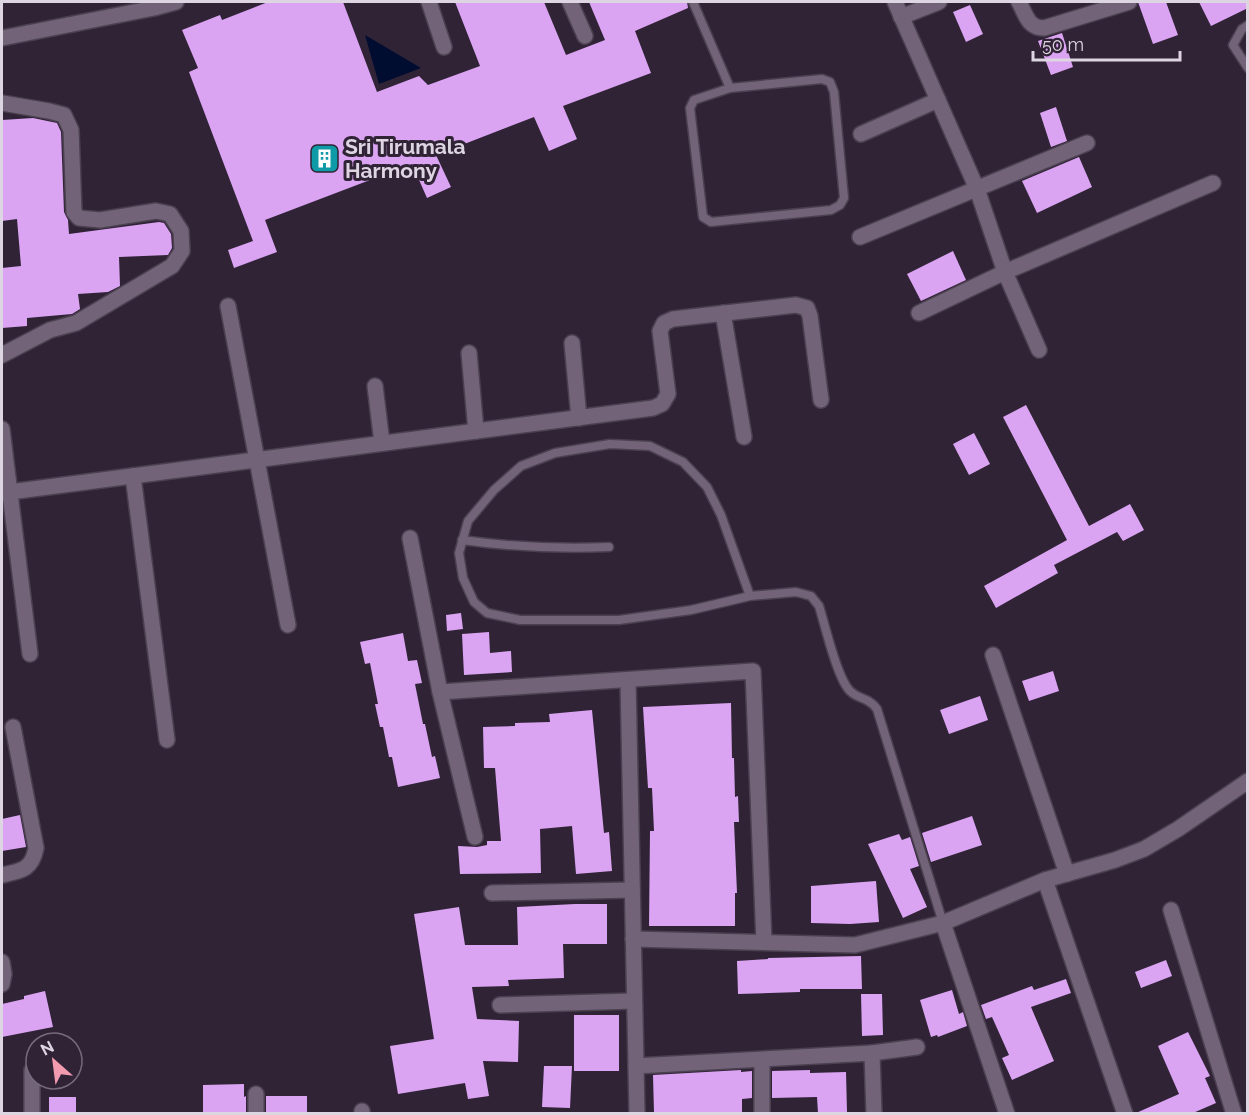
<svg xmlns="http://www.w3.org/2000/svg" width="1249" height="1115" font-family="Raleway,sans-serif">
<rect width="100%" height="100%" fill="#302336"/>
<polygon fill="#000d30" points="365,35 421,68 379,84"/>
<g fill="#daa4f3">
<polygon points="268,2 343,2 377,92 419,76 428,85 480,66 455,2 544,2 566,55 605,40 589,2 687,2 688,8 635,31 651,73 563,106 577,139 549,151 534,117 436,155 451,187 427,198 412,164 265,220 277,252 234,268 228,250 253,241 189,72 198,68 182,30 220,15 222,20"/>
<polygon points="1138,2 1166,2 1178,35 1153,44"/>
<polygon points="1199,2 1248,2 1248,8 1211,26"/>
<polygon points="970,5 983,34 966,42 953,12"/>
<polygon points="1062,33 1073,67 1051,75 1038,41"/>
<polygon points="1056,107 1067,141 1051,147 1040,113"/>
<polygon points="33,118 57,123 61,132 64,212 68,220 69,234 159,222 164,223 171,234 172,248 168,255 119,257 120,286 108,292 78,294 80,309 72,314 27,318 27,326 2,328 2,268 21,266 17,219 2,221 2,120"/>
<polygon points="1079,157 1092,187 1037,213 1022,181"/>
<polygon points="953,251 966,280 921,301 907,274"/>
<polygon points="1026,405 1089,526 1130,504 1144,530 1123,541 1117,532 1054,565 1058,573 996,608 984,586 1067,540 1003,417"/>
<polygon points="974,433 990,464 969,475 953,444"/>
<polygon points="461,613 463,629 447,631 446,615"/>
<polygon points="489,632 490,653 511,651 512,672 464,675 462,634"/>
<polygon points="403,633 408,661 417,660 422,683 415,684 423,724 425,724 432,757 435,756 440,778 398,787 392,757 389,757 383,727 380,727 375,704 378,704 370,663 365,664 360,642"/>
<polygon points="1053,671 1059,691 1029,701 1022,681"/>
<polygon points="980,696 988,720 949,734 940,710"/>
<polygon points="731,703 732,758 734,758 735,797 738,796 739,822 734,822 737,893 735,893 735,926 649,926 650,831 654,831 652,788 648,788 643,707"/>
<polygon points="592,710 604,833 609,832 612,871 576,874 572,826 540,829 541,873 460,874 458,846 477,847 487,845 487,841 501,841 495,768 484,768 483,727 515,726 515,723 550,722 549,714"/>
<polygon points="20,815 26,847 2,851 2,819"/>
<polygon points="972,816 982,845 931,862 922,833"/>
<polygon points="899,834 902,840 910,837 919,866 910,869 927,907 903,918 868,844"/>
<polygon points="876,881 879,922 850,924 811,923 811,886"/>
<polygon points="575,904 607,904 607,944 563,944 564,978 508,980 509,986 472,987 477,1019 519,1021 518,1062 483,1061 489,1096 468,1099 465,1083 398,1094 390,1046 434,1039 414,914 459,907 465,945 518,945 517,907"/>
<polygon points="861,956 862,989 800,989 800,992 738,994 737,961 768,959 768,958"/>
<polygon points="1166,960 1172,976 1141,988 1135,972"/>
<polygon points="1066,979 1071,993 1031,1007 1054,1061 1012,1080 1002,1058 1009,1055 992,1017 986,1019 981,1005 1032,986 1034,990"/>
<polygon points="952,990 959,1014 963,1012 967,1026 938,1037 937,1035 931,1037 920,1000"/>
<polygon points="45,991 53,1027 2,1037 2,1004 24,999 24,996"/>
<polygon points="861,994 882,994 883,1035 862,1036"/>
<rect x="574" y="1015" width="45" height="56"/>
<polygon points="1188,1032 1210,1076 1205,1078 1216,1103 1193,1113 1136,1113 1179,1094 1158,1046"/>
<polygon points="544,1066 572,1066 570,1108 542,1107"/>
<polygon points="741,1070 741,1072 752,1071 752,1098 742,1099 742,1113 654,1113 653,1075"/>
<polygon points="810,1070 810,1073 846,1072 847,1112 818,1113 817,1097 772,1098 772,1071"/>
<polygon points="244,1084 244,1097 246,1096 246,1113 203,1113 203,1085"/>
<rect x="266" y="1096" width="41" height="17"/>
<rect x="49" y="1097" width="27" height="16"/>
</g>
<g fill="none" stroke-linecap="round" stroke-linejoin="round">
<defs>
<g id="service">
<polyline points="693,2 730,88"/>
<polyline points="1248,25 1242,29 1233,45 1248,68"/>
<polygon points="822,79 830,82 834,92 844,198 840,205 831,210 711,222 703,217 690,108 694,100 730,88"/>
<path d="M 462,540 C 512,547 559,549 609,547"/>
<path d="M 750,596 L 721,515 L 707,487 L 683,462 L 650,446 L 610,444 L 555,453 L 521,466 L 494,490 L 468,521 L 459,553 L 463,578 L 474,602 L 487,613 L 520,620 L 619,620 L 691,610 L 750,596 L 796,592 L 811,596 L 819,606 C 825,625 837,678 850,691 C 859,700 867,696 877,709 L 943,923"/>
</g>
<g id="minor">
<polyline points="429,2 444,47"/>
<polyline points="570,2 585,36"/>
<polyline points="895,2 977,189 1005,272 1039,350"/>
<path d="M 1019,2 C 1026,15 1028,28 1044,28 L 1129,2"/>
<polyline points="901,17 939,2"/>
<polyline points="2,38 154,8 176,2"/>
<polyline points="2,103 49,111 64,115 71,130 74,212 79,218 100,220 156,211 170,214 181,231 182,251 172,266 76,323 50,330 2,355"/>
<polyline points="861,134 938,100"/>
<polyline points="860,237 1087,143"/>
<polyline points="228,306 288,625"/>
<polyline points="723,313 744,437"/>
<polyline points="919,313 1005,272 1213,183"/>
<polyline points="572,343 579,418"/>
<polyline points="469,353 476,431"/>
<polyline points="375,386 382,443"/>
<polyline points="2,429 30,654"/>
<polyline points="133,476 167,740"/>
<polyline points="2,493 653,408 662,404 668,394 660,331 664,323 673,319 796,305 807,308 810,316 821,400"/>
<polyline points="410,538 440,692 475,837"/>
<polyline points="993,655 1067,874"/>
<polyline points="628,680 637,1114"/>
<polyline points="440,692 753,671 764,942"/>
<path d="M 2,875 C 21,871 32,870 36,848 L 13,727"/>
<polyline points="1045,880 1125,1114"/>
<polyline points="492,893 632,890"/>
<polyline points="1171,910 1234,1114"/>
<polyline points="943,923 1007,1114"/>
<polyline points="633,939 855,945 943,923 1045,880 1115,860 1144,849 1178,829 1248,781"/>
<polyline points="2,962 4,974 2,984"/>
<polyline points="500,1005 634,1001"/>
<polyline points="762,1060 762,1114"/>
<polyline points="636,1066 872,1053"/>
<polyline points="32,1070 32,1114"/>
<polyline points="256,1094 256,1114"/>
<polyline points="362,1111 362,1114"/>
<polyline points="874,1114 872,1053 917,1047"/>
</g>
</defs>
<use href="#service" stroke="#4b4050" stroke-width="11"/>
<use href="#minor" stroke="#4b4050" stroke-width="18"/>
<use href="#service" stroke="#726379" stroke-width="8"/>
<use href="#minor" stroke="#726379" stroke-width="15"/>
</g>
<defs>
<symbol id="building-square" viewBox="-11 -11 22 22"><rect x="-9" y="-9" width="18" height="18" rx="4" fill="#0f9aa8" stroke="#302336"/><path d="M-4-6H4V6H1V3H-1V6H-4ZM-2.5-4.3h1.7v1.8h-1.7ZM.8-4.3h1.7v1.8H.8ZM-2.5-1h1.7V.8h-1.7ZM.8-1h1.7V.8H.8Z" fill="#fff"/></symbol>
</defs>
<g fill-rule="evenodd">
<use href="#building-square" x="308" y="142" width="33" height="33"/>
</g>
<g text-anchor="middle" stroke-width="6" stroke-linejoin="round" paint-order="stroke">
<g font-size="21" font-weight="bold" fill="#ded5e2" stroke="#302336" text-anchor="start">
<text x="345" y="154">Sri Tirumala<tspan x="345" dy="24">Harmony</tspan></text>
</g>
</g>
<rect width="1249" height="1115" fill="none" stroke="#ded5e2" stroke-width="6"/>
<g transform="translate(54 1061) rotate(332)"><circle r="28" fill="#302336" stroke="#766a7b" stroke-width="1.5"/>
<path d="M0-4.5L10 22L0 15L-10 22Z" fill="#f19ab0"/>
<text y="-9" font-size="16" font-weight="bold" text-anchor="middle" fill="#ded5e2">N</text>
</g>
<path d="M1033 51v9h147v-9" fill="none" stroke="#ded5e2" stroke-width="3"/>
<text x="1042" y="51" font-size="18" fill="#ded5e2" stroke="#302336" stroke-width="4.5" paint-order="stroke">50 m</text>
</svg>
